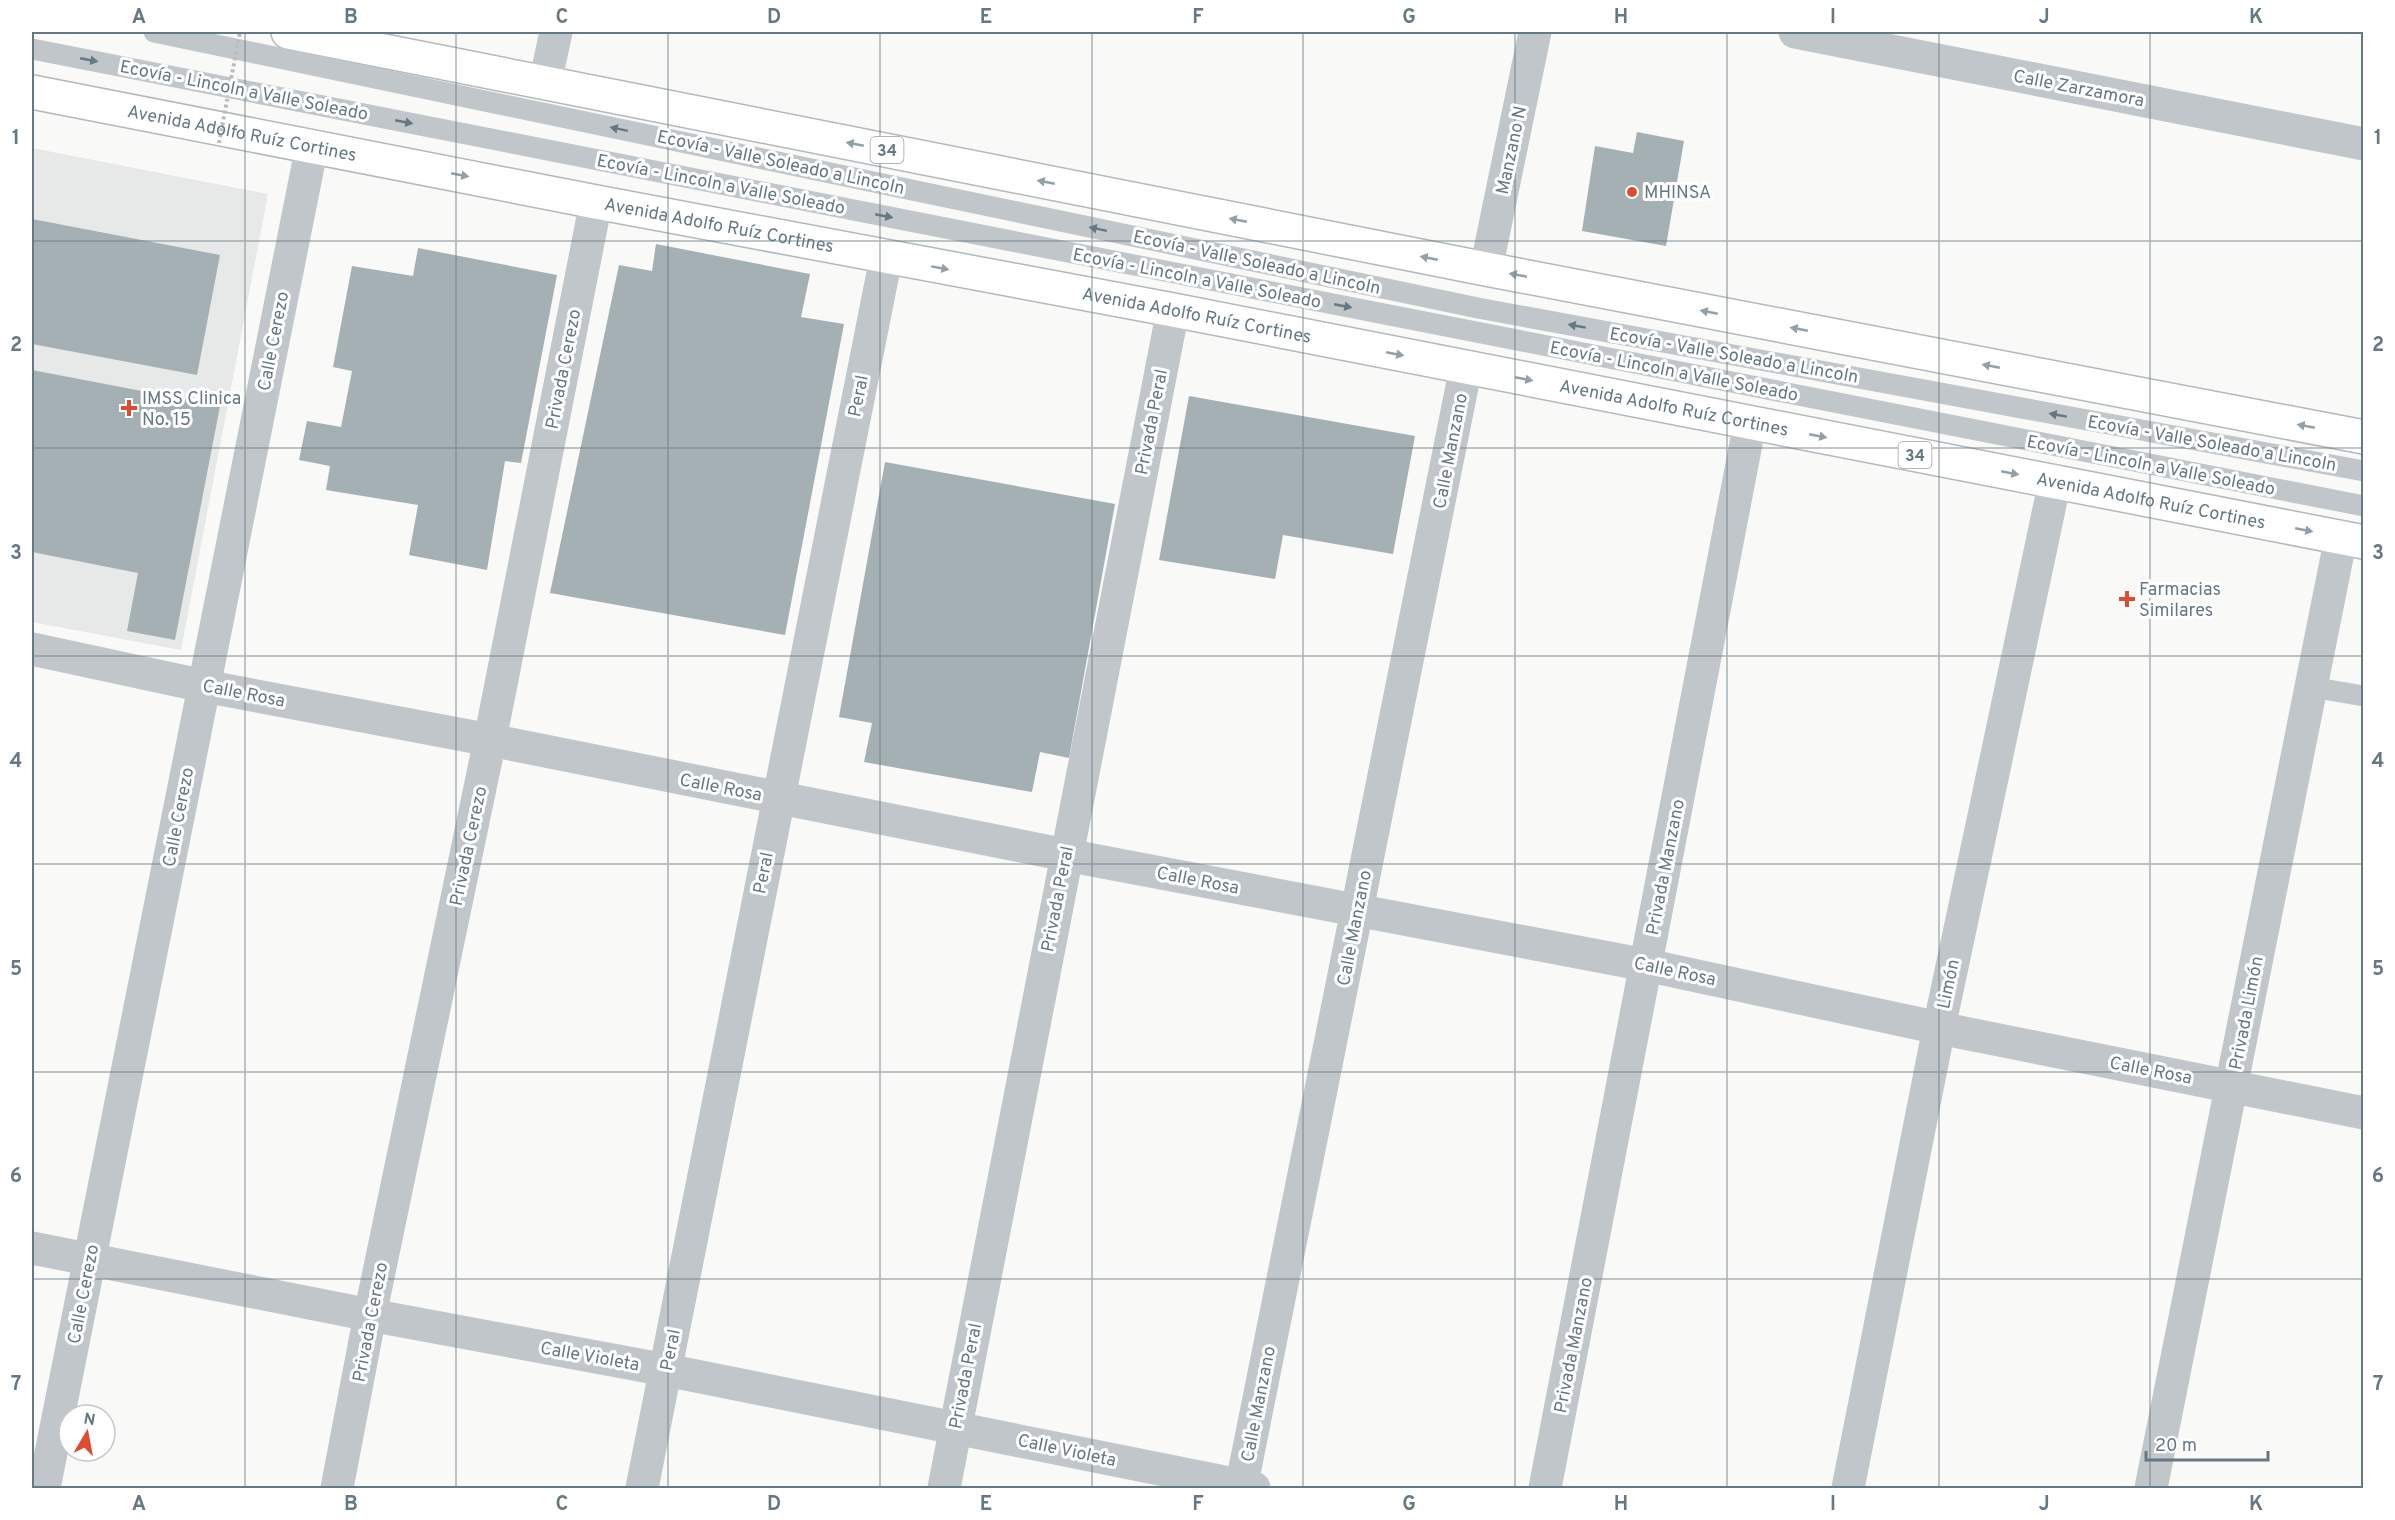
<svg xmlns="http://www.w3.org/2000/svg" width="2395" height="1520" font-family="Overpass,sans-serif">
<rect width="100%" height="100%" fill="#f9f9f7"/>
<polygon fill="#e7e9e8" points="32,148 268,194 181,650 32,622"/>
<g fill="#a5b0b4">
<polygon points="1637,132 1684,141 1666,246 1582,231 1595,146 1633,153"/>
<polygon points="32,219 220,255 197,375 32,344"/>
<polygon points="656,244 810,274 801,317 844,324 785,635 550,593 619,265 652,271"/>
<polygon points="418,248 557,275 521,463 505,461 487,570 409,555 418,505 326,490 330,466 299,460 307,421 341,427 352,371 333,367 352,266 413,276"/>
<polygon points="32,370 220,406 175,640 127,631 138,573 32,552"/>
<polygon points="1189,396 1415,436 1393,554 1283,535 1275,579 1159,560"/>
<polygon points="885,462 1115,504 1069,758 1040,752 1032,792 864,762 872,723 839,717"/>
</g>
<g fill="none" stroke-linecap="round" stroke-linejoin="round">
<defs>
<g id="primary">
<polyline points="288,32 1486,269 2364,437"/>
<path id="s1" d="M 32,92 L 596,202 L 1173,310 L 2364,542"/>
</g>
</defs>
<use href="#primary" stroke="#b2b8bb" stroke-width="36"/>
<g stroke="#c0c6c9" stroke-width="21">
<polyline points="154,32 1478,308 2364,471"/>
<polyline points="32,49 2364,506"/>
<polyline points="2311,687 2364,696"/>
</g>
<g stroke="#c0c6c9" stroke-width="33">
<polyline points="1795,32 2364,144"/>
<polyline points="545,83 556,32"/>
<polyline points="1486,269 1535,32"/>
<polyline points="32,649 204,686 490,740 1066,855 1646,965 1939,1028 2364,1113"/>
<polyline points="32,1248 370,1315 666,1370 1254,1488"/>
<polyline points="44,1488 312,146"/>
<polyline points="337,1488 370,1315 490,740 596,202"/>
<polyline points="642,1488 886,258"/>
<polyline points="944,1488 1173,310"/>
<polyline points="1241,1488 1466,367"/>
<polyline points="1545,1488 1750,423"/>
<polyline points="1848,1488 1939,1028 2055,481"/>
<polyline points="2151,1488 2341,537"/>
</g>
<use href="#primary" stroke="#fff" stroke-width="33"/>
<polyline stroke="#b9bdbf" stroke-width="4" stroke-dasharray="3 3" stroke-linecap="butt" points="219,143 240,32"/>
</g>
<defs><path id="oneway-solid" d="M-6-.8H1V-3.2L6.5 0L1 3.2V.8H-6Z" transform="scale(1.5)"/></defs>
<g fill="#667881">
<use href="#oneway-solid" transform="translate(89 60) rotate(11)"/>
<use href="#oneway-solid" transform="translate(404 122) rotate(11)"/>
<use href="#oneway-solid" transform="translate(619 129) rotate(-168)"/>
<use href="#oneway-solid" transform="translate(884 216) rotate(11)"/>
<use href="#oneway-solid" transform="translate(1098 229) rotate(-168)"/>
<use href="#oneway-solid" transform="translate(1343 306) rotate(11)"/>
<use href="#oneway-solid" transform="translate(1577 326) rotate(-170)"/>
<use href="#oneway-solid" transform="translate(2058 415) rotate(-170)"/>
</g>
<g fill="#94a0a7">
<use href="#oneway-solid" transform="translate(855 144) rotate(-169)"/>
<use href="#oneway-solid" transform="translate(460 175) rotate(11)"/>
<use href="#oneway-solid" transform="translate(1046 182) rotate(-169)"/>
<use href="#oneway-solid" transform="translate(1238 220) rotate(-169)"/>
<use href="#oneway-solid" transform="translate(1429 258) rotate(-169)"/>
<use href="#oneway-solid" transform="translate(940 268) rotate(10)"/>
<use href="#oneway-solid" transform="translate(1518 275) rotate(-169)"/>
<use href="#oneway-solid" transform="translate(1709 312) rotate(-169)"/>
<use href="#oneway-solid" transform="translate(1799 329) rotate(-169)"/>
<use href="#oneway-solid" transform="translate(1395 354) rotate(11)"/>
<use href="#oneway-solid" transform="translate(1991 366) rotate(-169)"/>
<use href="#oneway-solid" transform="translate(1524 379) rotate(11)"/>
<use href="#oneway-solid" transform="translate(2306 426) rotate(-169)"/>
<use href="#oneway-solid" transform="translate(1818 436) rotate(11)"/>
<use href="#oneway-solid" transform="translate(2010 473) rotate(11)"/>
<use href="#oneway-solid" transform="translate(2304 530) rotate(11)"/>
</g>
<path fill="none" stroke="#667881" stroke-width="1.5" stroke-opacity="0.55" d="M 245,32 L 245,1488M 456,32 L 456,1488M 668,32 L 668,1488M 880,32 L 880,1488M 1092,32 L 1092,1488M 1303,32 L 1303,1488M 1515,32 L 1515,1488M 1727,32 L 1727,1488M 1939,32 L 1939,1488M 2150,32 L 2150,1488M 32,241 L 2364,241M 32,448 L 2364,448M 32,656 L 2364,656M 32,864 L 2364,864M 32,1072 L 2364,1072M 32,1279 L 2364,1279"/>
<g fill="#dc4b34" stroke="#fff" stroke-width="2">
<circle cx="1632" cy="192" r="6"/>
<path d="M126 399h6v6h6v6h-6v6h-6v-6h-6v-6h6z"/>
<path d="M2124 590h6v6h6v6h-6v6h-6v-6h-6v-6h6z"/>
</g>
<g text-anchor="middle" stroke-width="6" stroke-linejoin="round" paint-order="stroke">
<g fill="#fff" stroke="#94a0a7" stroke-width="1.5">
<rect x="870.5" y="137" width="33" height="26" rx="4.5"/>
<rect x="1898.5" y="442" width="33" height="26" rx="4.5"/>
</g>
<g font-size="16" font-weight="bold" fill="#667881">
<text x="887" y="156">34</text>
<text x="1915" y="461">34</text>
</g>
<g font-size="18" fill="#667881" stroke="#fff">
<text transform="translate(2079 88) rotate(11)" y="6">Calle Zarzamora</text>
<text transform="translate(244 90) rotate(11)" y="6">Ecovía - Lincoln a Valle Soleado</text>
<text dy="6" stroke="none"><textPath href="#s1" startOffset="214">Avenida Adolfo Ruíz Cortines</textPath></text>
<text transform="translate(1511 150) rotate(-78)" y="6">Manzano N</text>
<text transform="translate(781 162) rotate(12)" y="6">Ecovía - Valle Soleado a Lincoln</text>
<text transform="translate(721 184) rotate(11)" y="6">Ecovía - Lincoln a Valle Soleado</text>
<text dy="6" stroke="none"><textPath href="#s1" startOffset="700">Avenida Adolfo Ruíz Cortines</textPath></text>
<text transform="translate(1257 262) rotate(12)" y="6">Ecovía - Valle Soleado a Lincoln</text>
<text transform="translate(1197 278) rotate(11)" y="6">Ecovía - Lincoln a Valle Soleado</text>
<text dy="6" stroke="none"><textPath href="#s1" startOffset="1186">Avenida Adolfo Ruíz Cortines</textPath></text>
<text transform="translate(273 341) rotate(-79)" y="6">Calle Cerezo</text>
<text transform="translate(1734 355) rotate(10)" y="6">Ecovía - Valle Soleado a Lincoln</text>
<text transform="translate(563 369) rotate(-79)" y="6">Privada Cerezo</text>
<text transform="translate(1674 371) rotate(11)" y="6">Ecovía - Lincoln a Valle Soleado</text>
<text transform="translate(858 396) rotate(-79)" y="6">Peral</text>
<text dy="6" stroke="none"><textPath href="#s1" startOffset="1672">Avenida Adolfo Ruíz Cortines</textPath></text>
<text transform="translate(1151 422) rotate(-79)" y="6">Privada Peral</text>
<text transform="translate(2212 443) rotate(10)" y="6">Ecovía - Valle Soleado a Lincoln</text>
<text transform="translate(1450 451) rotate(-79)" y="6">Calle Manzano</text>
<text transform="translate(2151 465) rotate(11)" y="6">Ecovía - Lincoln a Valle Soleado</text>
<text dy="6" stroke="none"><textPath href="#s1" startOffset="2158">Avenida Adolfo Ruíz Cortines</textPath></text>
<text transform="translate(244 693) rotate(11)" y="6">Calle Rosa</text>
<text transform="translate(721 787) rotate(11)" y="6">Calle Rosa</text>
<text transform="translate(178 817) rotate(-79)" y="6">Calle Cerezo</text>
<text transform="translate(468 846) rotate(-78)" y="6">Privada Cerezo</text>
<text transform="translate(1665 867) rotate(-79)" y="6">Privada Manzano</text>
<text transform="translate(763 873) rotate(-79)" y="6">Peral</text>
<text transform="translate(1198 880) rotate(11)" y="6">Calle Rosa</text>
<text transform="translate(1057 899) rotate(-79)" y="6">Privada Peral</text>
<text transform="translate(1354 928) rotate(-79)" y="6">Calle Manzano</text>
<text transform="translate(1675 971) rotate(12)" y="6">Calle Rosa</text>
<text transform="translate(1948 984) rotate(-78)" y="6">Limón</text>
<text transform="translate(2246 1013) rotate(-79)" y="6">Privada Limón</text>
<text transform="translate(2151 1070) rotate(11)" y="6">Calle Rosa</text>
<text transform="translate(83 1294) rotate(-79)" y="6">Calle Cerezo</text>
<text transform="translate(370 1322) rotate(-79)" y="6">Privada Cerezo</text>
<text transform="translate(1573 1345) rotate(-79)" y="6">Privada Manzano</text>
<text transform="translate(670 1350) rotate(-79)" y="6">Peral</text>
<text transform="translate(590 1356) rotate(10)" y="6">Calle Violeta</text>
<text transform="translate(965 1376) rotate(-79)" y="6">Privada Peral</text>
<text transform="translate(1258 1404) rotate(-79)" y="6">Calle Manzano</text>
<text transform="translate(1067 1450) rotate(12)" y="6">Calle Violeta</text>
</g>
<g font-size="18" fill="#667881" stroke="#fff" text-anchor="start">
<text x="1644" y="198">MHINSA</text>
<text x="142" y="404">IMSS Clinica<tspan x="142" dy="21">No. 15</tspan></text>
<text x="2139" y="595">Farmacias<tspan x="2139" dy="21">Similares</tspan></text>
</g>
</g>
<rect width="2395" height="1520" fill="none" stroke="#ffffff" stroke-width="66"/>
<g transform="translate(87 1433) rotate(10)"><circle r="28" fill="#ffffff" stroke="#c2c9cd" stroke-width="1.5"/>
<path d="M0-4.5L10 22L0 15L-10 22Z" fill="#dc4b34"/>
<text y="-9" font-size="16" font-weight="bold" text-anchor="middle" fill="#667881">N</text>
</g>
<path d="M2146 1451v9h122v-9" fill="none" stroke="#667881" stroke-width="3"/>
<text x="2155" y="1451" font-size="18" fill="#667881" stroke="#ffffff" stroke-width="4.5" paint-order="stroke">20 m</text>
<rect x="33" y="33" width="2329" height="1454" fill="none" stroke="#667881" stroke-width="2"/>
<g font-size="20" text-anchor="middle" font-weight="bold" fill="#667881">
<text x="139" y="23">A</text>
<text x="351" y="23">B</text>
<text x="562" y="23">C</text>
<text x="774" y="23">D</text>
<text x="986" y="23">E</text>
<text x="1198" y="23">F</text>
<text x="1409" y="23">G</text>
<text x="1621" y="23">H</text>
<text x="1833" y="23">I</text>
<text x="2044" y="23">J</text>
<text x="2256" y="23">K</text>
<text x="16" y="144">1</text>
<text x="2378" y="144">1</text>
<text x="16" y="351">2</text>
<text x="2378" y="351">2</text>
<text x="16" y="559">3</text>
<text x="2378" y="559">3</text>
<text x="16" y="767">4</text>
<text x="2378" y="767">4</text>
<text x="16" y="975">5</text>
<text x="2378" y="975">5</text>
<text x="16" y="1182">6</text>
<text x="2378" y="1182">6</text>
<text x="16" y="1390">7</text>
<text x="2378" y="1390">7</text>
<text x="139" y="1510">A</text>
<text x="351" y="1510">B</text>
<text x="562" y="1510">C</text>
<text x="774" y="1510">D</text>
<text x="986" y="1510">E</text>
<text x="1198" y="1510">F</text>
<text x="1409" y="1510">G</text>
<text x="1621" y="1510">H</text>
<text x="1833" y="1510">I</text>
<text x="2044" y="1510">J</text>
<text x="2256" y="1510">K</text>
</g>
</svg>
